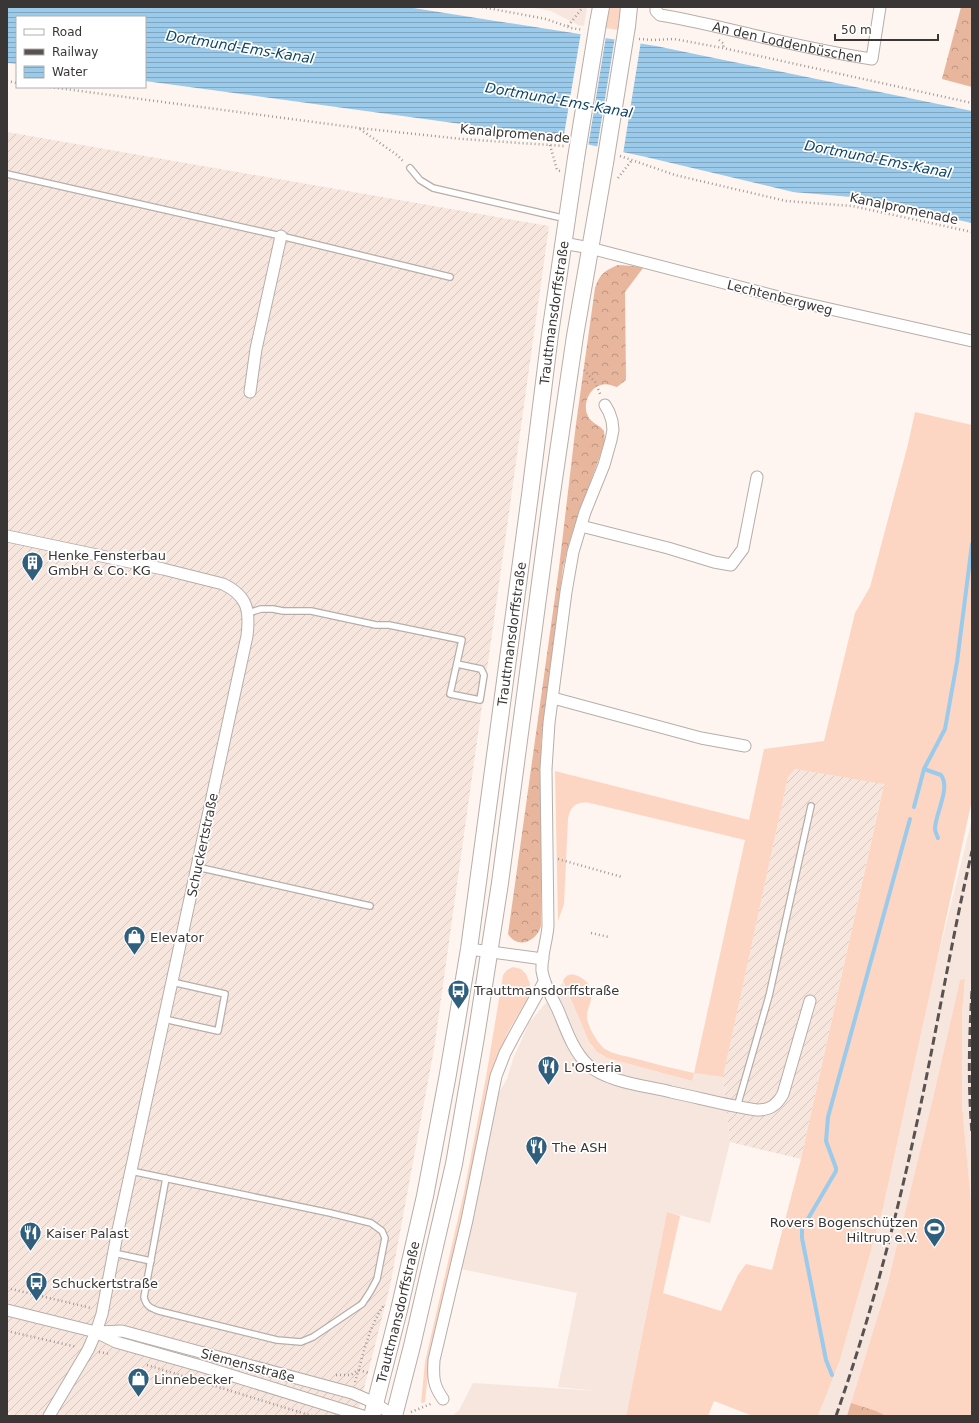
<svg xmlns="http://www.w3.org/2000/svg" width="979" height="1423" font-family="'DejaVu Sans',sans-serif">
<defs>
<pattern id="industrial-furrows" width="10" height="10" patternUnits="userSpaceOnUse"><rect width="10" height="10" fill="#f7e6de"/><path d="M-1 1l2-2M0 10L10 0M9 11l2-2" fill="none" stroke="#d4c6bf"/></pattern>
<pattern id="forest-crowns" width="20" height="18" patternUnits="userSpaceOnUse"><rect width="20" height="18" fill="#e7b69d"/><path d="M2 6a3 3 0 1 1 6 0M12 15a3 3 0 1 1 6 0" fill="none" stroke="#bc9581"/></pattern>
<pattern id="water-rules" width="6" height="5" patternUnits="userSpaceOnUse"><rect width="6" height="5" fill="#9ccaea"/><path d="M0 2.5h6" fill="none" stroke="#80a5be"/></pattern>
</defs>
<rect width="100%" height="100%" fill="#fef5f0"/>
<g fill="#f7e6de">
<polygon points="529,7 587,7 584,26 578,25 551,11"/>
<polygon points="972,819 972,1213 962,1104 962,1013 965,980 960,980 933,1098 887,1286 847,1416 818,1416 840,1360 883,1208 935,969"/>
<polygon points="563,982 589,1042 593,1048 601,1055 607,1058 692,1081 694,1073 723,1077 730,1142 710,1223 667,1212 626,1416 452,1416 459,1410 473,1383 598,1391 558,1387 577,1293 461,1269 498,1094 507,1079 513,1059 529,1023"/>
</g>
<g fill="url(#industrial-furrows)">
<polygon points="7,132 549,226 434,1049 390,1286 357,1416 7,1416"/>
<polygon points="794,769 884,783 801,1159 730,1142 723,1077 788,777"/>
</g>
<g fill="#fcd6c3">
<polygon points="607,7 622,7 619,30 605,28"/>
<path d="M 915,412 L 972,425 L 972,800 L 883,1208 L 840,1360 L 818,1416 L 753,1416 L 714,1401 L 708,1416 L 626,1416 L 667,1212 L 680,1216 L 663,1293 L 721,1311 L 738,1275 L 746,1264 L 772,1270 L 801,1159 L 884,784 L 795,769 L 788,777 L 723,1077 L 694,1073 L 692,1081 L 607,1058 L 597,1052 L 589,1042 L 563,981 C 568,968 584,977 589,985 C 597,995 586,1007 587,1018 C 588,1027 598,1044 605,1049 C 615,1055 627,1056 637,1059 C 656,1064 675,1069 694,1073 L 745,840 L 590,803 C 577,801 570,806 568,819 L 564,904 L 558,921 L 555,771 L 749,820 L 764,749 L 824,741 L 855,613 L 870,587 L 908,444 Z"/>
<polygon points="513,967 521,969 526,974 530,984 529,996 508,1032 493,1068 460,1223 430,1353 425,1402 421,1403 425,1362 464,1192 486,1077 503,975 507,970"/>
<polygon points="965,979 962,1013 962,1104 972,1213 972,1416 847,1416 887,1286 933,1098 960,980"/>
</g>
<g fill="url(#forest-crowns)">
<polygon points="961,7 972,7 972,87 942,79"/>
<path d="M 618,265 L 634,266 L 643,268 L 625,292 L 626,380 L 617,387 C 612,386 607,383 601,385 C 589,388 582,405 588,416 C 591,423 600,425 604,431 L 605,441 C 591,484 572,524 563,568 L 541,744 L 541,926 C 537,941 518,950 508,934 L 559,568 L 576,424 L 595,288 C 599,275 605,270 618,265 Z"/>
<polygon points="851,1403 876,1411 886,1416 847,1416"/>
</g>
<polygon fill="url(#water-rules)" points="7,7 407,7 656,46 972,111 972,223 851,197 793,192 646,157 549,136 525,135 461,124 145,81 145,17 17,17 17,64 7,63"/>
<g fill="#fef5f0">
<polygon points="581,32 606,36 588,147 563,141"/>
<polygon points="615,37 641,41 623,154 597,148"/>
</g>
<g fill="none" stroke-linecap="round" stroke-linejoin="round">
<g stroke="#9ccaea" stroke-width="4">
<path d="M 924,769 L 941,775 C 951,788 935,814 935,829 C 935,832 937,835 938,838"/>
<polyline points="914,807 924,769 945,729 957,662 972,544"/>
<polyline points="832,1375 826,1360 802,1238 802,1229 836,1171 836,1168 826,1141 828,1117 910,819"/>
</g>
<defs>
<g id="lane">
<polyline points="410,168 420,180 433,188 558,217"/>
<polyline points="7,174 281,236 450,277"/>
<polyline points="248,613 261,609 273,609 283,611 311,611 376,625 389,625 462,640 450,694 480,700 484,675 481,669 457,664"/>
<polyline points="197,867 370,906"/>
<polyline points="164,1019 218,1031 225,994 172,982"/>
<polyline points="737,1107 769,996 811,806"/>
<path d="M 131,1171 L 330,1213 L 371,1223 L 382,1231 L 385,1238 L 377,1279 L 370,1292 L 362,1304 L 313,1337 L 301,1342 L 277,1340 L 159,1311 C 150,1308 146,1306 144,1297 L 166,1178"/>
<polyline points="114,1253 151,1261"/>
</g>
<g id="street">
<path id="s1" d="M 656,7 L 656,11 L 660,15 C 692,20 722,28 753,35 C 792,44 832,53 872,59 L 880,7"/>
<polyline points="563,243 590,248 790,300 972,341"/>
<polyline points="250,392 256,349 281,236"/>
<path d="M 605,405 L 609,412 L 612,421 L 613,430 L 611,440 L 604,465 L 585,512 L 573,552 L 566,592 L 549,723 L 546,769 L 548,926 C 547,941 541,956 542,971 C 544,985 552,997 558,1010 C 566,1029 573,1051 588,1065 C 607,1082 647,1086 671,1092 C 700,1098 728,1106 757,1110 C 770,1110 777,1105 783,1094 L 810,1001"/>
<polyline points="581,526 668,548 714,562 731,565 743,549 757,477"/>
<path d="M 7,536 L 163,569 L 223,584 C 248,596 250,611 247,636 L 117,1235 L 102,1314 L 96,1332 L 88,1350 L 49,1416"/>
<polyline points="553,698 701,738 745,746"/>
<polyline points="469,949 543,959"/>
<polyline points="7,1310 96,1332 116,1342 201,1366 363,1416"/>
<polyline points="98,1332 122,1331 352,1393 375,1403 394,1416"/>
<path d="M 443,1399 C 433,1385 433,1377 434,1360 L 467,1220 L 496,1076 L 505,1053 L 514,1036 L 544,982"/>
</g>
<g id="secondary">
<polyline points="598,23 601,7"/>
<polyline points="627,26 629,7"/>
<path id="s2" d="M 372,1416 L 399,1310 L 425,1196 L 448,1074 L 469,949 L 530,495 L 550,334 L 576,158"/>
<polyline points="394,1416 412,1346 454,1164 476,1037 500,883 551,500 575,336 605,163"/>
</g>
</defs>
<use href="#lane" stroke="#b7aeaa" stroke-width="8"/>
<use href="#street" stroke="#b7aeaa" stroke-width="13"/>
<use href="#secondary" stroke="#b7aeaa" stroke-width="18"/>
<g stroke="#a09996" stroke-width="2.5" stroke-dasharray="1 3" stroke-linecap="butt">
<polyline points="482,7 546,19 571,28 583,30"/>
<polyline points="568,26 583,7"/>
<polyline points="639,39 653,40 674,39 723,48 972,103"/>
<polyline points="719,40 724,44 723,48"/>
<polyline points="7,81 17,83"/>
<polyline points="50,87 359,128 462,139 564,146"/>
<polyline points="360,129 397,155 404,162"/>
<polyline points="550,145 557,170 560,171"/>
<polyline points="620,156 675,175 786,201 852,206 972,232"/>
<polyline points="618,178 632,160"/>
<polyline points="584,370 595,382 601,396"/>
<polyline points="558,859 622,877"/>
<polyline points="591,933 609,937"/>
<polyline points="7,1288 91,1308"/>
<polyline points="7,1331 77,1347"/>
<polyline points="99,1352 110,1354"/>
<polyline points="147,1365 312,1416"/>
<polyline points="359,1370 369,1373"/>
<polyline points="336,1375 351,1375 358,1370"/>
<path d="M 355,1382 C 363,1356 368,1328 384,1305"/>
<polyline points="411,1412 433,1403"/>
</g>
<use href="#lane" stroke="#fff" stroke-width="5.5"/>
<use href="#street" stroke="#fff" stroke-width="11"/>
<use href="#secondary" stroke="#fff" stroke-width="16"/>
<g stroke="#585352" stroke-width="3" stroke-dasharray="8 4" stroke-linecap="butt">
<path d="M 972,991 C 969,1039 968,1086 972,1133"/>
<path d="M 836,1416 C 869,1322 895,1224 916,1127 C 936,1035 951,942 972,851"/>
</g>
<defs>
<g id="secondary-bridge">
<polyline points="576,158 598,23"/>
<polyline points="605,163 627,26"/>
</g>
</defs>
<use href="#secondary-bridge" stroke="#b7aeaa" stroke-width="18" stroke-linecap="butt"/>
<use href="#secondary-bridge" stroke="#fff" stroke-width="16"/>
</g>
<defs>
<symbol id="building-pin" viewBox="-11 -11 22 30"><path d="M0 17L-7.5 6A9.5 9.5 0 1 1 7.5 6Z" fill="#305f7e" stroke="#fff"/><path d="M-4-6H4V6H1V3H-1V6H-4ZM-2.5-4.3h1.7v1.8h-1.7ZM.8-4.3h1.7v1.8H.8ZM-2.5-1h1.7V.8h-1.7ZM.8-1h1.7V.8H.8Z" fill="#fff"/></symbol>
<symbol id="shop-pin" viewBox="-11 -11 22 30"><path d="M0 17L-7.5 6A9.5 9.5 0 1 1 7.5 6Z" fill="#305f7e" stroke="#fff"/><path d="M-5-2.5h2.3a2.7 3.5 0 0 1 5.4 0H5L5.5 6h-11ZM-1.5-2.5h3a1.5 2.3 0 0 0-3 0Z" fill="#fff"/></symbol>
<symbol id="bus-pin" viewBox="-11 -11 22 30"><path d="M0 17L-7.5 6A9.5 9.5 0 1 1 7.5 6Z" fill="#305f7e" stroke="#fff"/><path d="M-5-6H5V4H4V6H2V4H-2V6H-4V4H-5ZM-3.5-4V0h7V-4ZM-3.5 1.2v1.5H-2V1.2ZM2 1.2v1.5H3.5V1.2Z" fill="#fff"/></symbol>
<symbol id="restaurant-pin" viewBox="-11 -11 22 30"><path d="M0 17L-7.5 6A9.5 9.5 0 1 1 7.5 6Z" fill="#305f7e" stroke="#fff"/><path d="M-5-6h1v4h1v-4h1v4h1v-4h1v5L-1.5 .5V6h-2V.5L-5-1ZM5-6V6H3V1.5H1.5Q1.5-4 5-6Z" fill="#fff"/></symbol>
<symbol id="stadium-pin" viewBox="-11 -11 22 30"><path d="M0 17L-7.5 6A9.5 9.5 0 1 1 7.5 6Z" fill="#305f7e" stroke="#fff"/><path d="M0-5a6.5 5 0 1 0 0 10a6.5 5 0 1 0 0-10ZM-3.5-1.8h7v3.6h-7Z" fill="#fff"/></symbol>
</defs>
<g fill-rule="evenodd">
<use href="#building-pin" x="20" y="550" width="25" height="34"/>
<use href="#shop-pin" x="122" y="924" width="25" height="34"/>
<use href="#bus-pin" x="446" y="978" width="25" height="34"/>
<use href="#restaurant-pin" x="536" y="1054" width="25" height="34"/>
<use href="#restaurant-pin" x="524" y="1134" width="25" height="34"/>
<use href="#stadium-pin" x="922" y="1216" width="25" height="34"/>
<use href="#restaurant-pin" x="18" y="1220" width="25" height="34"/>
<use href="#bus-pin" x="24" y="1270" width="25" height="34"/>
<use href="#shop-pin" x="126" y="1366" width="25" height="34"/>
</g>
<g text-anchor="middle" stroke-width="3.5" stroke-linejoin="round" paint-order="stroke">
<g font-size="13" fill="#3a3635" stroke="#fff">
<text dy="5" stroke="none"><textPath href="#s1" startOffset="140">An den Loddenbüschen</textPath></text>
<text transform="translate(515 133) rotate(5)" y="5">Kanalpromenade</text>
<text transform="translate(904 208) rotate(12)" y="5">Kanalpromenade</text>
<text transform="translate(780 297) rotate(14)" y="5">Lechtenbergweg</text>
<text dy="5" stroke="none"><textPath href="#s2" startOffset="1119">Trauttmansdorffstraße</textPath></text>
<text dy="5" stroke="none"><textPath href="#s2" startOffset="795">Trauttmansdorffstraße</textPath></text>
<text transform="translate(202 845) rotate(-78)" y="5">Schuckertstraße</text>
<text dy="5" stroke="none"><textPath href="#s2" startOffset="107">Trauttmansdorffstraße</textPath></text>
<text transform="translate(248 1365) rotate(15)" y="5">Siemensstraße</text>
</g>
<g font-size="13" fill="#3a3635" stroke="#fff" text-anchor="start">
<text x="48" y="560">Henke Fensterbau<tspan x="48" dy="15">GmbH &amp; Co. KG</tspan></text>
<text x="150" y="942">Elevator</text>
<text x="474" y="995">Trauttmansdorffstraße</text>
<text x="564" y="1072">L'Osteria</text>
<text x="552" y="1152">The ASH</text>
<text x="918" y="1227" text-anchor="end">Rovers Bogenschützen<tspan x="918" dy="15">Hiltrup e.V.</tspan></text>
<text x="46" y="1238">Kaiser Palast</text>
<text x="52" y="1288">Schuckertstraße</text>
<text x="154" y="1384">Linnebecker</text>
</g>
<g font-size="14" font-style="italic" fill="#104767" stroke="#fff">
<text transform="translate(240 47) rotate(9)" y="5">Dortmund-Ems-Kanal</text>
<text transform="translate(559 100) rotate(10)" y="5">Dortmund-Ems-Kanal</text>
<text transform="translate(878 159) rotate(11)" y="5">Dortmund-Ems-Kanal</text>
</g>
</g>
<rect width="979" height="1423" fill="none" stroke="#3a3635" stroke-width="16"/>
<rect x="16" y="16" width="130" height="72" fill="#ffffff" stroke="#b0afae"/>
<rect x="24" y="29" width="20" height="6" fill="#ffffff" stroke="#b0afae"/>
<text x="52" y="36" font-size="12" fill="#3a3635">Road</text>
<rect x="24" y="49" width="20" height="6" fill="#585352" stroke="#b0afae"/>
<text x="52" y="56" font-size="12" fill="#3a3635">Railway</text>
<rect x="24" y="66" width="20" height="12" fill="url(#water-rules)" stroke="#b0afae"/>
<text x="52" y="76" font-size="12" fill="#3a3635">Water</text>
<path d="M835 34v6h103v-6" fill="none" stroke="#3a3635" stroke-width="2"/>
<text x="841" y="34" font-size="12" fill="#3a3635" stroke="#ffffff" stroke-width="3" paint-order="stroke">50 m</text>
</svg>
